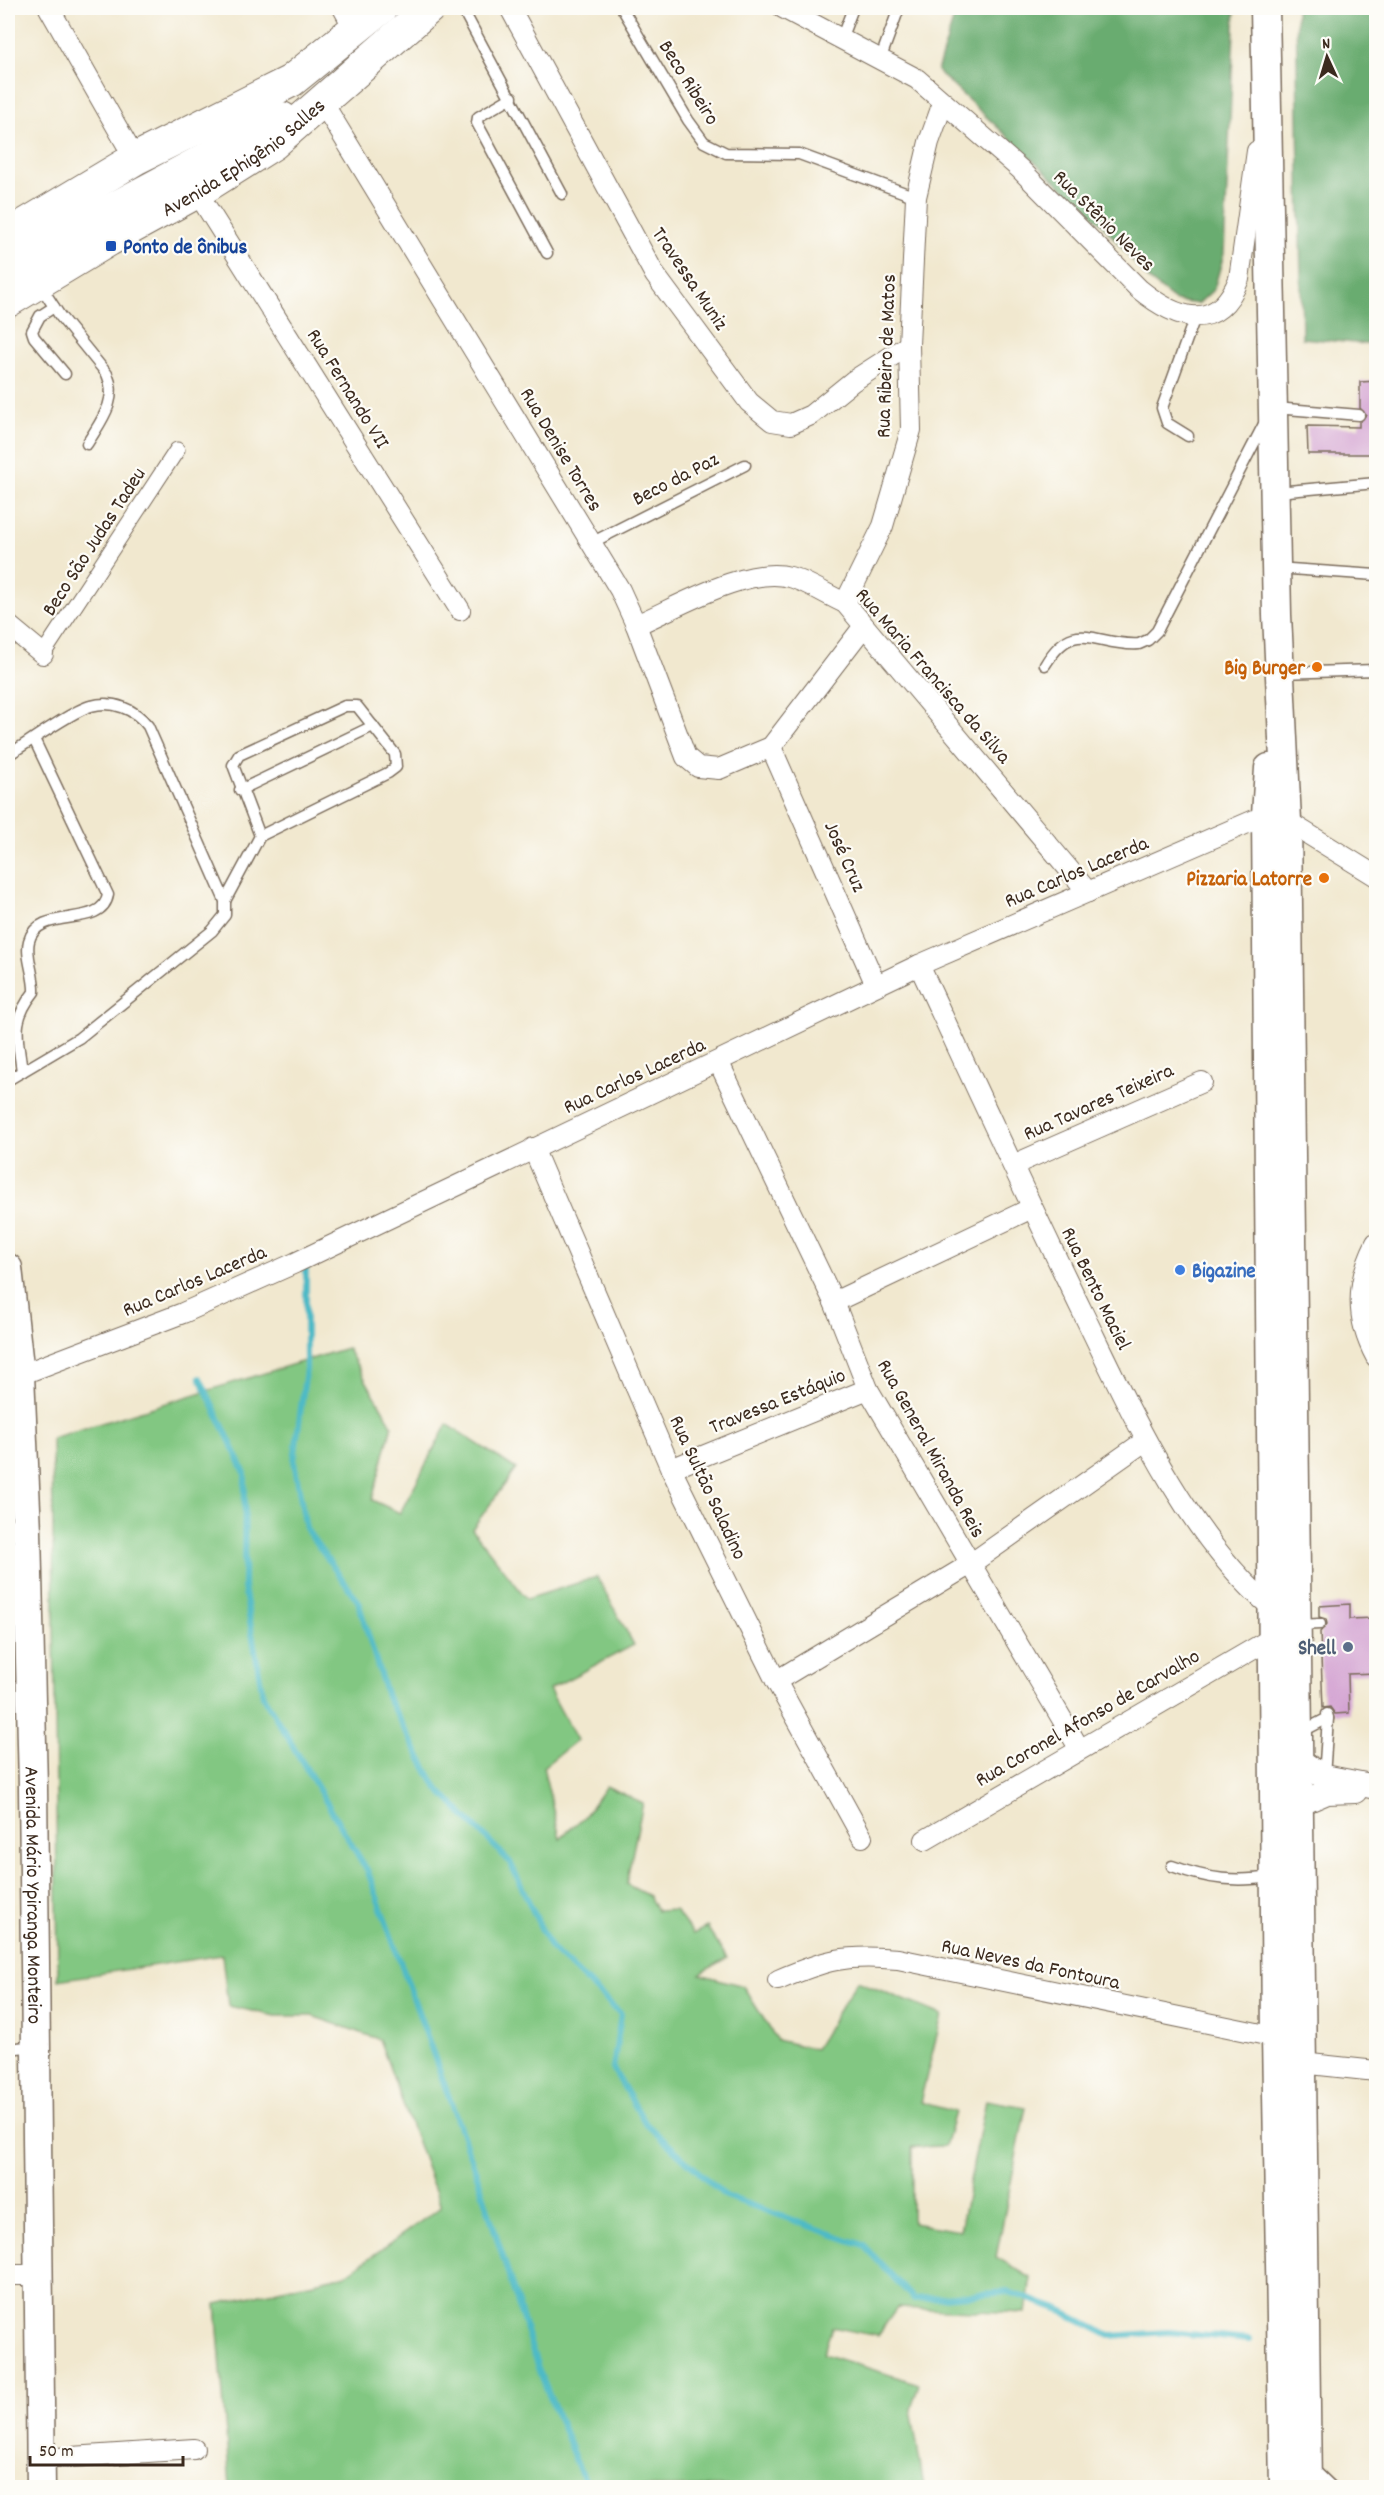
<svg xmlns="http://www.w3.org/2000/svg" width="1384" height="2495" font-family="Dekko,sans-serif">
<rect width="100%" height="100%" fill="#fdfcf7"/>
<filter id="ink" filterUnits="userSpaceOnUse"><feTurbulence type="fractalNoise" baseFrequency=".0167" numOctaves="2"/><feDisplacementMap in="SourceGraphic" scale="12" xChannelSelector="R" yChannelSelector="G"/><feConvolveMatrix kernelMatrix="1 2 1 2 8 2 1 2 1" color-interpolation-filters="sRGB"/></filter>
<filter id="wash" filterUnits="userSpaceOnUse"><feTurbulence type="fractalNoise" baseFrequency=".008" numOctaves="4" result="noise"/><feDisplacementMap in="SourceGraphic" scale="24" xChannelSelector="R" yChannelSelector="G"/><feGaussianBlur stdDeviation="1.35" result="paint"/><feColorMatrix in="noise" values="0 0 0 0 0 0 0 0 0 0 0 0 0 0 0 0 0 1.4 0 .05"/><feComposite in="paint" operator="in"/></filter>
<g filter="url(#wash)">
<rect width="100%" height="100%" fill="#f1e8cf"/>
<polygon fill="#82c782" stroke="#5e7850" stroke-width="1.5" points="347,1348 392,1425 372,1500 400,1513 447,1424 516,1469 472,1529 527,1599 597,1577 634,1645 549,1689 577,1740 543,1767 560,1838 584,1817 606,1786 643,1803 626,1884 649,1896 657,1911 675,1910 693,1934 707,1927 727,1958 700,1974 743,1986 777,2040 815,2049 857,1981 942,2015 920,2102 955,2112 945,2146 912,2147 912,2223 960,2231 986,2100 1026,2107 996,2257 1031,2278 1026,2313 897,2308 877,2336 832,2327 823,2354 919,2384 911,2409 924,2487 230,2487 216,2304 345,2275 441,2207 379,2039 312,2016 275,2016 228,2006 222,1955 58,1980 52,1438"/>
<g fill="#69ac70" stroke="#526b47" stroke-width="1.5">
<polygon points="957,8 1235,8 1224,254 1214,289 1198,304 1176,301 1149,280 1103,225 937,71"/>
<polygon points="1296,8 1376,8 1376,345 1302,338"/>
</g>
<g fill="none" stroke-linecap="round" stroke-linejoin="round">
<g stroke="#4dbac6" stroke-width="6">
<polyline points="306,1268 306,1369 294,1461 306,1529 358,1601 387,1697 437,1788 510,1862 550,1947 621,2014 613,2069 646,2124 725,2196 863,2245 914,2299 1009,2292 1055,2308 1110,2336 1169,2332 1249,2340"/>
<polyline points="200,1378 245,1473 244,1587 263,1696 368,1872 479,2181 538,2368 587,2488"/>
</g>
</g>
<g id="blocks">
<g fill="#d3a2d2">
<polygon points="1377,381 1377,454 1308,454 1307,426 1359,427 1359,422 1366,415 1360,408 1360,382"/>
<polygon points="1350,1604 1350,1619 1374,1618 1377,1673 1348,1674 1349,1713 1335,1714 1330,1707 1323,1708 1320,1632 1327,1624 1326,1619 1319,1617 1319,1606"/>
</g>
</g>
</g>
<g filter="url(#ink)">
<use href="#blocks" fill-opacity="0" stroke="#7b6c5c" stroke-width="1.5"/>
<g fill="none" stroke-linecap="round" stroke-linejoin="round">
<defs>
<g id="service">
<polyline points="462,8 562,194"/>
<polyline points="622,8 688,120 704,142 726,153 799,154 916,197"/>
<polyline points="841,39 853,8"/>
<polyline points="880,60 899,8"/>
<polyline points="512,97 478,117 477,123 547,253"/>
<path d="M 40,285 L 60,316 L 107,374 C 119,401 100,422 87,444"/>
<polyline points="54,307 40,316 32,331 34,337 65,374"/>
<polyline points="1275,408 1359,415"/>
<polyline points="1188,436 1167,423 1162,408 1195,317"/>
<polyline points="1277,492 1376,483"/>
<polyline points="591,543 745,465"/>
<polyline points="1276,568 1376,575"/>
<path d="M 1045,665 C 1075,615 1095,647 1139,644 L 1148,640 L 1157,631 L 1265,422"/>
<polyline points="1281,673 1376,670"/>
<path d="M 8,755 C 25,745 75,709 91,706 C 113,700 135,709 148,726 L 225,901 L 225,915 L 212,931 L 79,1038 L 8,1080"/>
<polyline points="240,790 373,726"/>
<polyline points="225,901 260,836 388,773 396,767 395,754 357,706 345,706 239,755 233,765 260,836"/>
<path d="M 22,1072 C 18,1036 10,1022 34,992 C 35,976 25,956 29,941 C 38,905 102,930 108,895 L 34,739"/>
<polyline points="1299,1625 1320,1624"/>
<polyline points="1301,1732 1328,1718 1327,1714"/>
<polyline points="1324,1777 1328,1718"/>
<path d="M 1172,1866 C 1210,1880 1234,1882 1274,1877"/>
<polyline points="8,2049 35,2046"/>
<polyline points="1311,2467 1333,2488"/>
</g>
<polyline id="pedestrian" points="43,654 177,450"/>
<g id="minor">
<polyline points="49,8 135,159"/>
<polyline points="343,8 355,30"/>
<polyline points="510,8 655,275 749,402 772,421 791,424 811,415 853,381 909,345"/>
<path d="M 783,8 L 917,79 L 1020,169 L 1139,289 C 1177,320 1217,334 1239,279 L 1257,151"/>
<polyline points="321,100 620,590 636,625 686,757 698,767 719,769 771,747 864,626"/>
<polyline points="197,192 460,610"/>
<polyline points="845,603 883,526 911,430 909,345 916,197 929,142 943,103"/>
<polyline points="8,625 43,654"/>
<path d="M 636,625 C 676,608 747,565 790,577 C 808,582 827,595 845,603 L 1088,892"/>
<polyline points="771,747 876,985"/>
<polyline points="1287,821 1376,876"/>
<path d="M 919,965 C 973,1081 1027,1198 1083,1313 C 1132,1414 1186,1535 1272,1608"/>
<polyline points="719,1063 834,1302 868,1389 1079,1748"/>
<polyline points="533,1148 671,1469 776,1681 862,1837"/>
<polyline points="1013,1165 1202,1082"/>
<path d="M 1376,1243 C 1356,1282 1355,1318 1376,1357"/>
<polyline points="834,1302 1032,1208"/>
<polyline points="20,1375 183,1313 295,1263 919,965 1266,815"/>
<polyline points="671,1469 868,1389"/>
<polyline points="8,1529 27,1531"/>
<polyline points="776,1681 969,1565 1145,1441"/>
<polyline points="925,1840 1274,1637"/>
<path d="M 778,1980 C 825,1960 845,1954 898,1959 L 1276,2037"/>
<polyline points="1301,2063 1376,2071"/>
<polyline points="8,2275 38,2275"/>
<polyline points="41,2459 194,2449"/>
</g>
<g id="tertiary">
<polyline points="1298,1760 1324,1777 1376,1787"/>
<polyline points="1299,1804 1327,1792 1355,1791"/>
</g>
<g id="secondary">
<polyline points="1265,8 1277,615 1287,821 1307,2488"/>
<polyline points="1269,768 1266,815 1276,2037 1284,2488"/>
<path id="s1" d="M 8,1268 L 20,1375 L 27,1531 L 33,1787 L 41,2488"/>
</g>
<g id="primary">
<polyline points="8,235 135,159 291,81 381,8"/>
<polyline points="8,270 60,237 282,118"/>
<path id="s2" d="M 8,301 L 109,240 L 197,192 L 273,144 L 429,8"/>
</g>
</defs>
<use href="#service" stroke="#7b6c5c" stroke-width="13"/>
<use href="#pedestrian" stroke="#7b6c5c" stroke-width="17"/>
<use href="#minor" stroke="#7b6c5c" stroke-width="22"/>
<use href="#tertiary" stroke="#7b6c5c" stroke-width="26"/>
<use href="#secondary" stroke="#7b6c5c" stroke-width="31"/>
<use href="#primary" stroke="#7b6c5c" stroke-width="34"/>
<use href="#service" stroke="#fff" stroke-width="10"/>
<use href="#pedestrian" stroke="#fff" stroke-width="15"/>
<use href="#minor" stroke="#fff" stroke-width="20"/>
<use href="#tertiary" stroke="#fff" stroke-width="24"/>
<use href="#secondary" stroke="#fff" stroke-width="28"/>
<use href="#primary" stroke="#fff" stroke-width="32"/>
</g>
</g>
<rect fill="#1a4fb4" stroke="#fdfcf7" stroke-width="2" x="105" y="240" width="12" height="12" rx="3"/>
<g fill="#e8710a" stroke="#fdfcf7" stroke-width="2">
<circle cx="1317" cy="667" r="6"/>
<circle cx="1324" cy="878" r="6"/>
</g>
<circle fill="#3f7fe0" stroke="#fdfcf7" stroke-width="2" cx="1180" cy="1270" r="6"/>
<circle fill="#5c6f8a" stroke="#fdfcf7" stroke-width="2" cx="1348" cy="1647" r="6"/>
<g text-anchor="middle" stroke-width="4.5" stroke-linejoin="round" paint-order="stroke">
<g font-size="21" fill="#3b2a1e" stroke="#fdfcf7">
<text transform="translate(690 82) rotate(58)" y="7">Beco Ribeiro</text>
<text dy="7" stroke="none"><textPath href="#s2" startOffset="276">Avenida Ephigênio Salles</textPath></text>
<text transform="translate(1105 220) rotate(45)" y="7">Rua Stênio Neves</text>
<text transform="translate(691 278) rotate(56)" y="7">Travessa Muniz</text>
<text transform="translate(885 356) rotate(-88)" y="7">Rua Ribeiro de Matos</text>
<text transform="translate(349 388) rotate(58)" y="7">Rua Fernando VII</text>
<text transform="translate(562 449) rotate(59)" y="7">Rua Denise Torres</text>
<text transform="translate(675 478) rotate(-27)" y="7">Beco da Paz</text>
<text transform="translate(93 541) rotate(-57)" y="7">Beco São Judas Tadeu</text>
<text transform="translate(934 675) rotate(49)" y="7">Rua Maria Francisca da Silva</text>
<text transform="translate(846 856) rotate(66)" y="7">José Cruz</text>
<text transform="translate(1076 871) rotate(-23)" y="7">Rua Carlos Lacerda</text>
<text transform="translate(634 1075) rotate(-25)" y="7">Rua Carlos Lacerda</text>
<text transform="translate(1098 1101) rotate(-24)" y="7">Rua Tavares Teixeira</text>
<text transform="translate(194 1280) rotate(-23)" y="7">Rua Carlos Lacerda</text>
<text transform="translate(1097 1288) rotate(64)" y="7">Rua Bento Maciel</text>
<text transform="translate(777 1400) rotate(-22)" y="7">Travessa Estáquio</text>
<text transform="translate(932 1448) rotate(61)" y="7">Rua General Miranda Reis</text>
<text transform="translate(709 1487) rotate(65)" y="7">Rua Sultão Saladino</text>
<text transform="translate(1087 1717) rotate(-30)" y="7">Rua Coronel Afonso de Carvalho</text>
<text dy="7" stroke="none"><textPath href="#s1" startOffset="628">Avenida Mário Ypiranga Monteiro</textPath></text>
<text transform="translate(1031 1963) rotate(12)" y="7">Rua Neves da Fontoura</text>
</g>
<g font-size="21" font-weight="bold" fill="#164399" stroke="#fdfcf7" text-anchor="start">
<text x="123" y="253">Ponto de ônibus</text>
</g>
<g font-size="21" font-weight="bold" fill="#c56008" stroke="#fdfcf7" text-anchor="end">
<text x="1305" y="674">Big Burger</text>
<text x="1312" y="885">Pizzaria Latorre</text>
</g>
<g font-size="21" font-weight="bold" fill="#366cbe" stroke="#fdfcf7" text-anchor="start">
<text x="1192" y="1277">Bigazine</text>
</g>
<g font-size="21" font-weight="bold" fill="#4e5e75" stroke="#fdfcf7" text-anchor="end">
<text x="1336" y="1654">Shell</text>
</g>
</g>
<rect width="1384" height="2495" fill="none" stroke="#fdfcf7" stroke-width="30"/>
<g transform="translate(1327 57) rotate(356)" stroke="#fdfcf7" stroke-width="4.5" paint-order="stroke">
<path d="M0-4.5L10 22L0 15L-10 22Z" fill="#3b2a1e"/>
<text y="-9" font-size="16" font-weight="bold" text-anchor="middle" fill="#3b2a1e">N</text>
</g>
<path d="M30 2456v9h153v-9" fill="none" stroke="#3b2a1e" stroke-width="3"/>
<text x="39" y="2456" font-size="18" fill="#3b2a1e" stroke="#fdfcf7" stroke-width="4.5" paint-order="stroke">50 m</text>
</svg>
